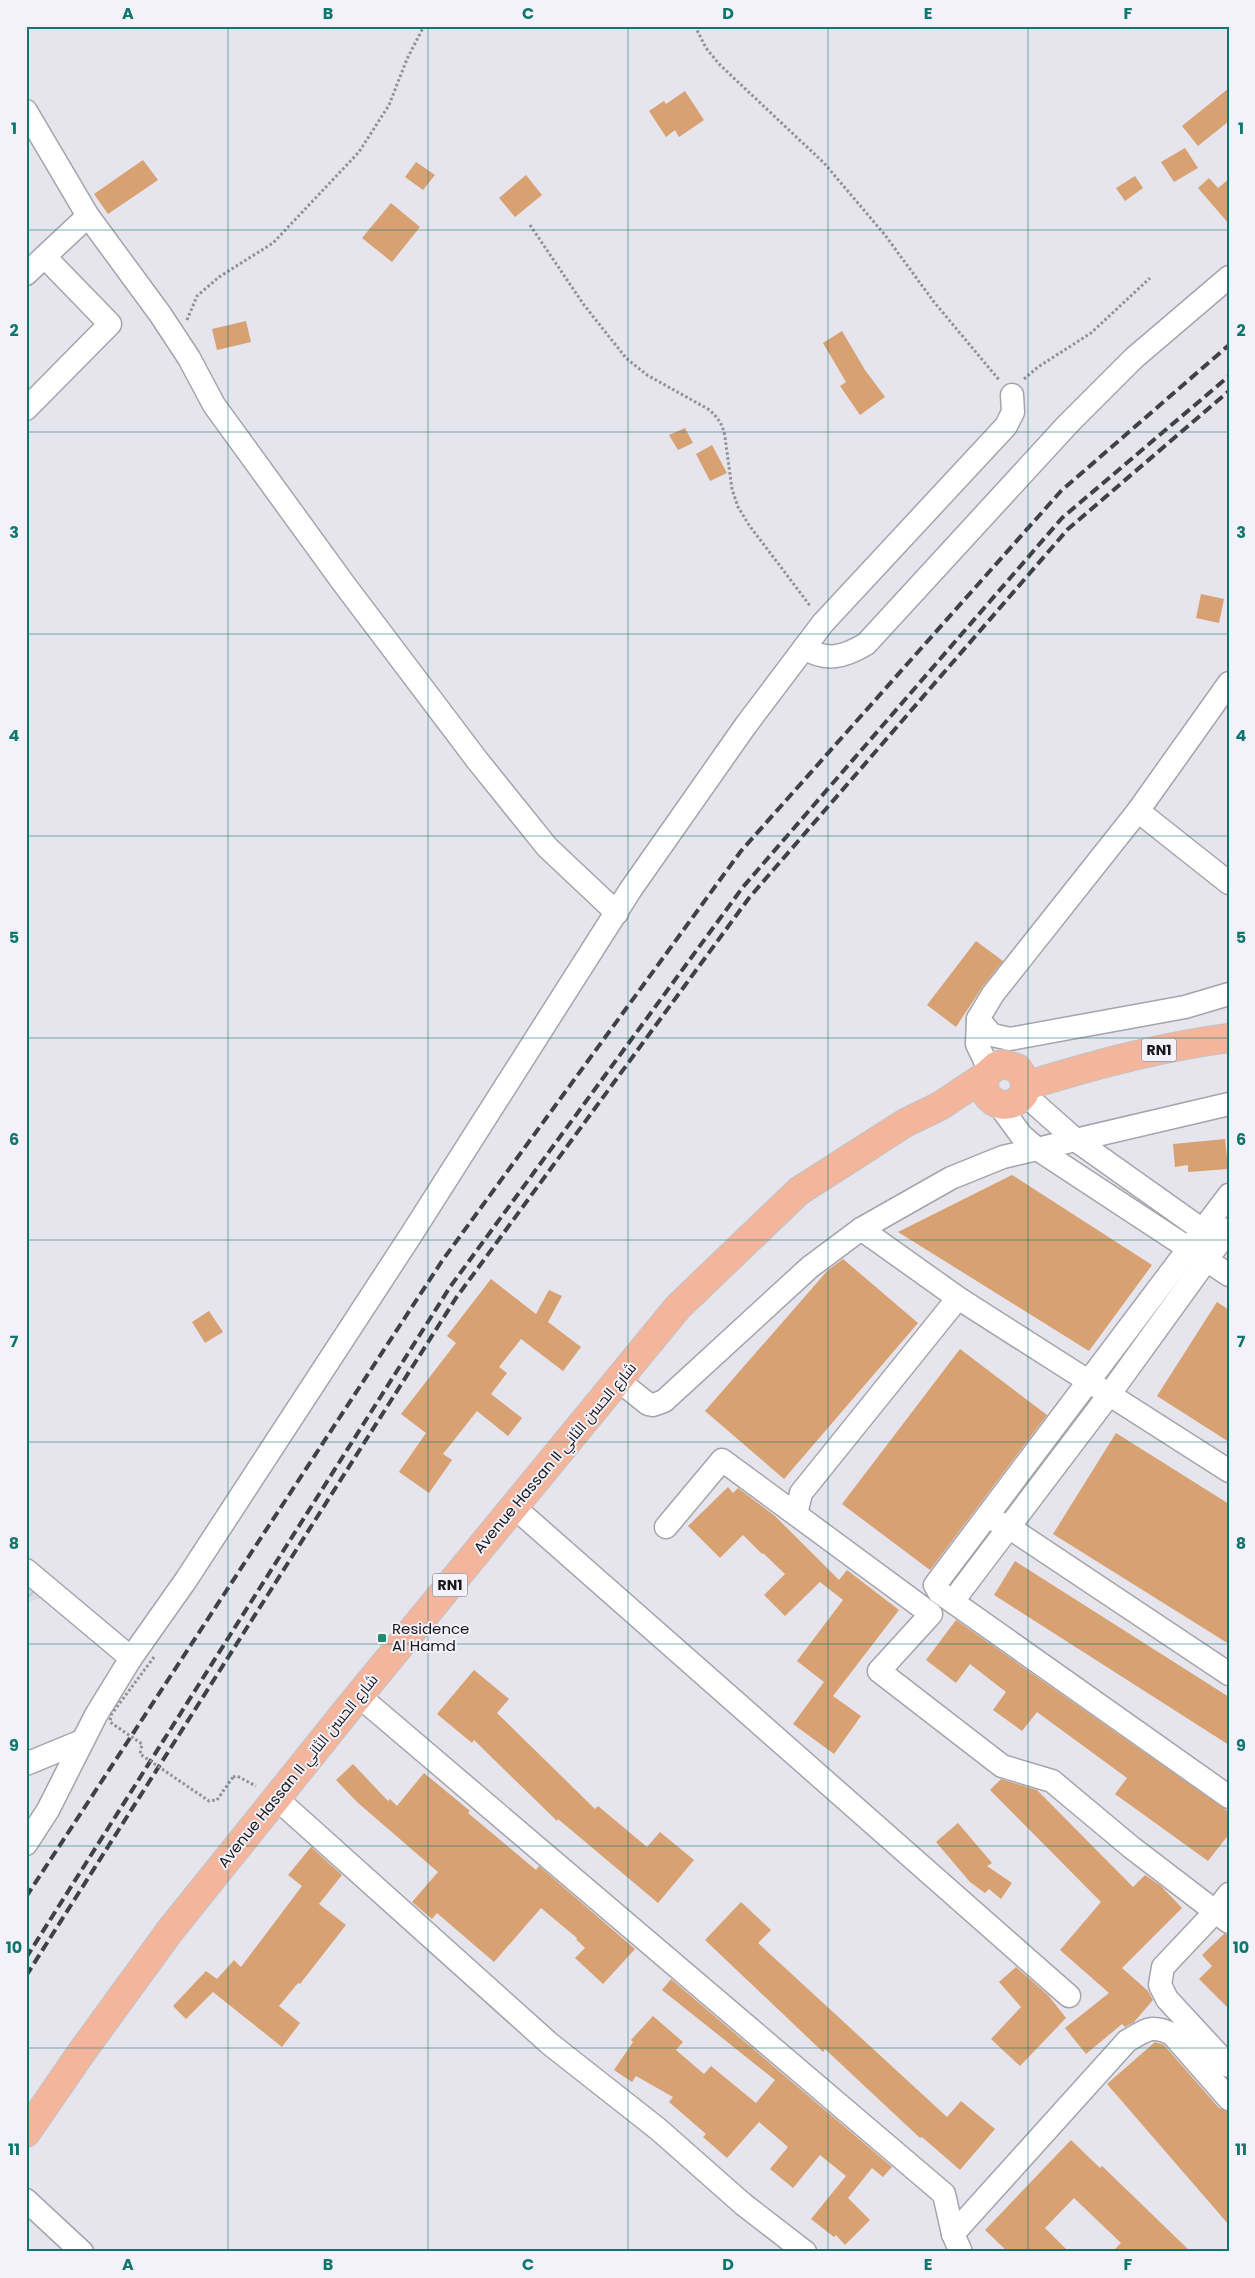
<svg xmlns="http://www.w3.org/2000/svg" width="1255" height="2278" font-family="Poppins,Cairo,sans-serif">
<defs>
<pattern id="industrial-furrows" width="10" height="10" patternUnits="userSpaceOnUse" patternTransform="scale(1.25)"><rect width="10" height="10" fill="#dcd8e8"/><path d="M-1 1l2-2M0 10L10 0M9 11l2-2" fill="none" stroke="#bcb9c6"/></pattern>
</defs>
<rect width="100%" height="100%" fill="#e6e4ed"/>
<polygon fill="url(#industrial-furrows)" points="26,1583 42,1597 26,1603"/>
<g fill="#d7a171">
<polygon points="1229,88 1229,121 1198,146 1182,126"/>
<polygon points="685,91 704,120 679,137 675,130 666,137 649,111 664,101 666,104"/>
<polygon points="1185,148 1198,168 1174,182 1161,162"/>
<polygon points="143,160 158,180 108,214 94,194"/>
<polygon points="416,162 435,175 423,190 405,177"/>
<polygon points="526,175 542,195 515,217 499,198"/>
<polygon points="1135,176 1143,188 1125,201 1116,188"/>
<polygon points="1209,178 1218,188 1229,179 1229,224 1198,188"/>
<polygon points="391,203 420,227 392,262 362,238"/>
<polygon points="246,321 251,342 217,350 212,329"/>
<polygon points="842,331 865,370 885,397 860,415 840,386 846,382 823,343"/>
<polygon points="685,428 693,443 678,450 669,435"/>
<polygon points="712,445 727,473 710,481 696,454"/>
<polygon points="1201,594 1224,599 1219,623 1196,618"/>
<polygon points="976,941 1003,961 983,986 956,1027 927,1005"/>
<polygon points="1225,1139 1228,1169 1188,1172 1188,1165 1175,1167 1173,1144"/>
<polygon points="1012,1175 1152,1265 1089,1351 898,1232"/>
<polygon points="843,1259 918,1323 784,1479 705,1411 828,1270"/>
<polygon points="491,1279 536,1314 549,1290 562,1296 548,1322 581,1347 563,1371 521,1339 499,1367 507,1373 491,1394 522,1418 508,1436 477,1411 443,1454 452,1460 429,1493 399,1472 426,1433 401,1414 456,1343 447,1336"/>
<polygon points="1217,1302 1229,1310 1229,1442 1157,1396"/>
<polygon points="209,1311 223,1332 205,1343 192,1322"/>
<polygon points="960,1349 1047,1415 930,1570 842,1504"/>
<polygon points="1116,1433 1229,1504 1229,1644 1053,1534"/>
<polygon points="728,1487 733,1493 738,1488 775,1516 839,1580 847,1570 899,1610 833,1696 861,1716 834,1754 793,1724 824,1682 797,1661 843,1600 820,1582 785,1616 764,1595 785,1574 763,1553 762,1554 743,1535 720,1558 688,1526"/>
<polygon points="1015,1561 1229,1697 1229,1745 994,1595"/>
<polygon points="956,1620 1229,1812 1229,1834 1208,1861 1115,1794 1127,1778 1037,1712 1022,1731 993,1710 1006,1692 970,1664 956,1683 926,1660"/>
<polygon points="474,1670 509,1699 497,1713 595,1809 598,1806 647,1847 660,1832 694,1860 658,1903 558,1819 557,1821 474,1740 472,1743 437,1714"/>
<polygon points="353,1764 388,1801 390,1799 397,1806 424,1773 470,1811 468,1813 536,1870 539,1866 635,1949 603,1984 575,1958 585,1948 576,1939 577,1938 541,1908 494,1962 437,1913 432,1919 412,1902 438,1872 357,1802 336,1780"/>
<polygon points="1001,1779 1037,1790 1133,1887 1145,1875 1161,1886 1182,1908 1122,1968 1148,1991 1153,2000 1134,2022 1125,2027 1122,2024 1086,2054 1065,2028 1109,1993 1060,1950 1101,1902 990,1790"/>
<polygon points="958,1823 992,1863 987,1866 1012,1883 1001,1899 989,1889 985,1893 970,1882 936,1842"/>
<polygon points="311,1847 342,1875 319,1904 346,1925 300,1984 298,1983 279,2006 300,2023 282,2047 213,1992 186,2019 173,2006 206,1971 217,1979 234,1960 241,1967 302,1886 288,1875"/>
<polygon points="741,1902 771,1930 758,1943 947,2117 961,2101 995,2129 960,2170 922,2137 920,2138 825,2049 823,2052 705,1940"/>
<polygon points="1224,1934 1229,1935 1229,2009 1199,1979 1212,1966 1202,1955"/>
<polygon points="1016,1967 1048,1995 1066,2018 1020,2066 991,2039 1021,2007 999,1982"/>
<polygon points="671,1979 892,2167 883,2177 872,2168 848,2198 870,2220 845,2245 836,2235 834,2237 811,2219 846,2176 820,2155 793,2188 770,2169 788,2147 759,2122 727,2158 703,2137 706,2134 669,2102 673,2097 636,2076 632,2082 614,2070 633,2042 631,2040 653,2016 683,2042 676,2050 704,2074 711,2066 756,2103 775,2080 662,1990"/>
<polygon points="1155,2042 1164,2045 1219,2108 1229,2112 1229,2225 1107,2084"/>
<polygon points="1071,2140 1100,2168 1102,2166 1191,2252 1112,2252 1121,2243 1074,2198 1045,2228 1069,2252 1008,2252 985,2230"/>
</g>
<g fill="none" stroke-linecap="round" stroke-linejoin="round">
<defs>
<g id="minor">
<polyline points="26,111 88,216 160,314 189,358 214,405 344,584 477,760 547,847 617,913"/>
<polyline points="26,274 88,216"/>
<polyline points="26,409 110,324 45,257"/>
<path d="M 804,648 C 827,662 844,657 866,644 L 1068,424 L 1134,358 L 1229,277"/>
<polyline points="1229,683 1138,811 993,994 978,1019 992,1035 1010,1039 1185,1007 1229,994"/>
<polyline points="1138,811 1229,883"/>
<polyline points="978,1019 977,1044 990,1071"/>
<polyline points="1024,1094 1077,1141 1215,1239"/>
<polyline points="999,1105 1021,1135 1036,1148 1229,1275"/>
<polyline points="1229,1195 935,1585 939,1592 1229,1797"/>
<polyline points="861,1229 958,1298 1229,1471"/>
<polyline points="619,1381 648,1404 653,1405 664,1401 810,1267 861,1229 951,1178 1003,1157 1229,1104"/>
<polyline points="514,1507 1069,1996"/>
<polyline points="796,1514 801,1493 958,1298"/>
<polyline points="996,1521 1010,1528 1229,1674"/>
<polyline points="666,1527 722,1460 931,1614 879,1671 1002,1766 1052,1781 1131,1847 1229,1922"/>
<polyline points="26,1570 131,1658"/>
<polyline points="953,1601 1109,1395 1229,1229"/>
<polyline points="359,1696 944,2194 953,2234 961,2252"/>
<polyline points="26,1764 82,1741"/>
<polyline points="276,1798 550,2044 658,2129 743,2204 805,2252"/>
<polyline points="26,1844 48,1810 96,1715 131,1658 186,1580 411,1235 631,889 746,725 823,623 1006,426 1013,412 1012,395"/>
<polyline points="1229,1894 1215,1912 1163,1967 1160,1985 1167,1999 1229,2066"/>
<polyline points="26,2200 82,2252"/>
<path d="M 953,2234 L 1127,2041 C 1146,2030 1151,2024 1172,2034 L 1229,2099"/>
</g>
<g id="major">
<path d="M 1026,1086 C 1092,1065 1159,1047 1229,1038"/>
<path d="M 26,2133 L 81,2053 L 169,1932 L 352,1704 L 678,1307 L 799,1191 L 849,1159 L 905,1123 L 940,1106 L 985,1076 L 996,1066 L 1003,1064 L 1017,1068 L 1025,1079 L 1024,1094 C 1012,1110 993,1108 984,1090 L 985,1076"/>
</g>
</defs>
<use href="#minor" stroke="#a5a3ac" stroke-width="25"/>
<use href="#major" stroke="#c3c3c3" stroke-width="30"/>
<g stroke="#919096" stroke-width="3" stroke-dasharray="2.5 2.5" stroke-linecap="butt">
<polyline points="695,26 706,48 720,65 824,163 885,235 934,302 1000,381"/>
<path d="M 530,225 L 584,305 L 626,358 L 647,375 L 708,409 C 718,417 723,425 725,437 L 732,489 L 738,507 L 749,525 L 811,607"/>
<polyline points="187,320 197,296 219,277 273,243 359,152 389,105 407,59 424,26"/>
<polyline points="1024,379 1038,367 1091,333 1150,278"/>
<polyline points="233,1777 237,1776 256,1786"/>
</g>
<use href="#minor" stroke="#fff" stroke-width="22"/>
<use href="#major" stroke="#f3b59b" stroke-width="28"/>
<g stroke="#414044" stroke-width="4" stroke-dasharray="10 5" stroke-linecap="butt">
<polyline points="26,1897 442,1261 741,851 1061,491 1229,345"/>
<polyline points="26,1958 450,1287 743,887 1062,518 1229,376"/>
<polyline points="26,1976 456,1298 749,898 1068,529 1229,391"/>
</g>
<polyline stroke="#919096" stroke-width="3" stroke-dasharray="2.5 2.5" stroke-linecap="butt" points="154,1657 111,1715 110,1722 142,1744 140,1754 209,1801 217,1800 233,1777"/>
</g>
<path fill="none" stroke="#0f766e" stroke-width="1" stroke-opacity="0.55" d="M 228,26 L 228,2252M 428,26 L 428,2252M 628,26 L 628,2252M 828,26 L 828,2252M 1028,26 L 1028,2252M 26,230 L 1229,230M 26,432 L 1229,432M 26,634 L 1229,634M 26,836 L 1229,836M 26,1038 L 1229,1038M 26,1240 L 1229,1240M 26,1442 L 1229,1442M 26,1644 L 1229,1644M 26,1846 L 1229,1846M 26,2048 L 1229,2048"/>
<rect fill="#1e8c6b" stroke="#f3f1fa" stroke-width="2" x="377" y="1633" width="10" height="10" rx="2.5"/>
<g text-anchor="middle" stroke-width="4" stroke-linejoin="round" paint-order="stroke">
<g fill="#f3f1fa" stroke="#5a585d" stroke-width="1">
<rect x="1141.5" y="1038.5" width="35" height="23" rx="4"/>
<rect x="432.5" y="1573.5" width="35" height="23" rx="4"/>
</g>
<g font-size="14" font-weight="bold" fill="#18171a">
<text x="1159" y="1055">RN1</text>
<text x="450" y="1590">RN1</text>
</g>
<g font-size="15" fill="#18171a" stroke="#f3f1fa">
<text transform="translate(555 1458) rotate(-50)" y="5">Avenue Hassan II شارع الحسن الثاني</text>
<text transform="translate(298 1771) rotate(-51)" y="5">Avenue Hassan II شارع الحسن الثاني</text>
</g>
<g font-size="15" fill="#18171a" stroke="#f3f1fa" text-anchor="start">
<text x="392" y="1634">Residence<tspan x="392" dy="17">Al Hamd</tspan></text>
</g>
</g>
<rect width="1255" height="2278" fill="none" stroke="#f3f1fa" stroke-width="55"/>
<rect x="28" y="28" width="1200" height="2222" fill="none" stroke="#0f766e" stroke-width="2"/>
<g font-size="16" text-anchor="middle" font-weight="bold" fill="#0f766e">
<text x="128" y="19">A</text>
<text x="328" y="19">B</text>
<text x="528" y="19">C</text>
<text x="728" y="19">D</text>
<text x="928" y="19">E</text>
<text x="1128" y="19">F</text>
<text x="14" y="134">1</text>
<text x="1241" y="134">1</text>
<text x="14" y="336">2</text>
<text x="1241" y="336">2</text>
<text x="14" y="538">3</text>
<text x="1241" y="538">3</text>
<text x="14" y="741">4</text>
<text x="1241" y="741">4</text>
<text x="14" y="943">5</text>
<text x="1241" y="943">5</text>
<text x="14" y="1145">6</text>
<text x="1241" y="1145">6</text>
<text x="14" y="1347">7</text>
<text x="1241" y="1347">7</text>
<text x="14" y="1549">8</text>
<text x="1241" y="1549">8</text>
<text x="14" y="1751">9</text>
<text x="1241" y="1751">9</text>
<text x="14" y="1953">10</text>
<text x="1241" y="1953">10</text>
<text x="14" y="2155">11</text>
<text x="1241" y="2155">11</text>
<text x="128" y="2270">A</text>
<text x="328" y="2270">B</text>
<text x="528" y="2270">C</text>
<text x="728" y="2270">D</text>
<text x="928" y="2270">E</text>
<text x="1128" y="2270">F</text>
</g>
</svg>
